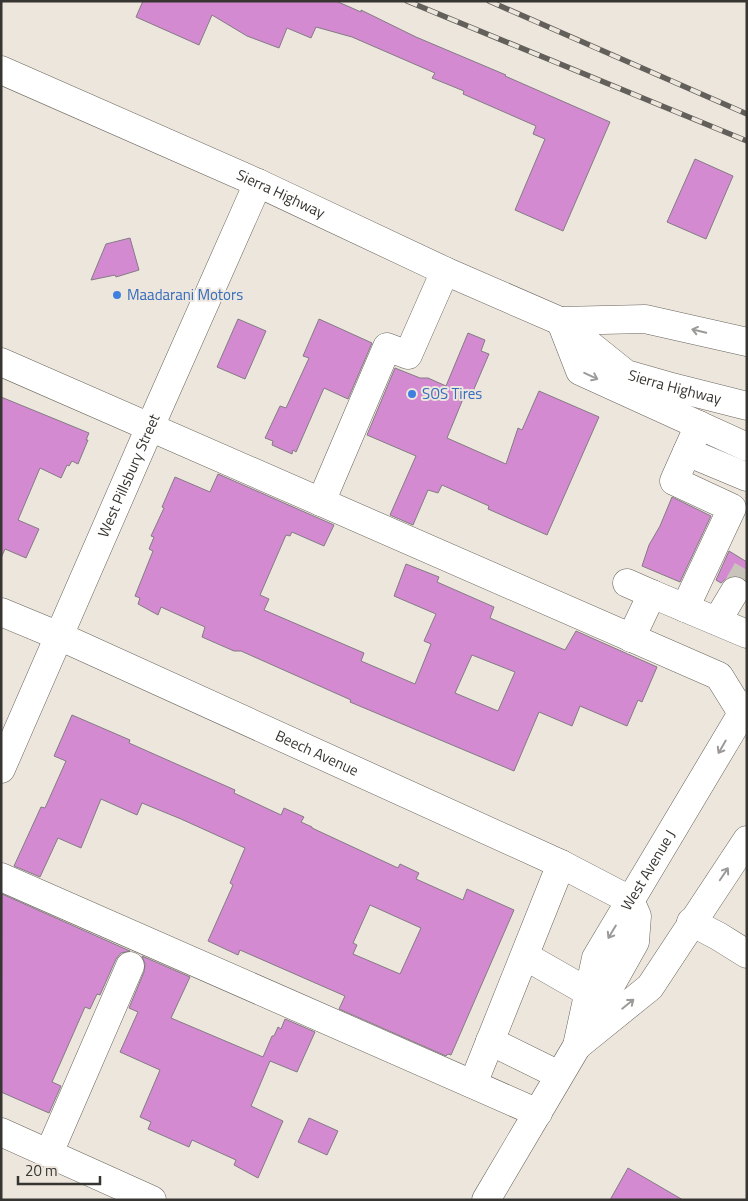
<svg xmlns="http://www.w3.org/2000/svg" width="748" height="1201" font-family="'Titillium Web',sans-serif">
<rect width="100%" height="100%" fill="#ece6dd"/>
<g fill="#d48ad1" stroke="#837c83" fill-rule="evenodd">
<polygon points="143,1 336,1 361,12 361,10 416,37 506,75 505,76 610,122 563,231 515,210 545,139 533,134 536,126 463,94 464,91 432,78 435,73 352,37 316,27 311,38 287,28 279,48 247,36 212,15 199,45 136,17"/>
<polygon points="695,159 733,176 706,239 667,222"/>
<polygon points="130,238 139,270 116,277 115,275 91,280 106,244"/>
<polygon points="238,319 266,331 245,379 217,367"/>
<polygon points="319,319 372,343 348,399 324,388 296,452 293,450 292,454 272,445 273,441 265,438 280,406 286,408 309,358 303,356"/>
<polygon points="468,333 485,340 481,351 489,354 471,396 465,394 447,438 506,464 518,428 522,430 539,391 599,417 547,535 488,509 489,506 442,485 438,493 428,490 413,525 390,515 416,456 367,435 395,368 420,378 428,378 446,386"/>
<polygon points="1,397 89,433 86,440 88,440 78,464 72,461 69,466 67,465 61,478 40,468 18,520 39,529 26,558 5,549 1,558"/>
<path d="M 218,474 L 334,525 L 324,546 L 292,532 L 290,536 L 286,535 L 260,595 L 269,599 L 264,610 L 364,653 L 361,661 L 415,684 L 431,644 L 424,641 L 436,614 L 394,596 L 406,564 L 439,577 L 437,582 L 494,607 L 490,618 L 565,650 L 576,631 L 657,667 L 642,702 L 638,700 L 627,726 L 580,706 L 572,726 L 539,712 L 514,771 L 350,702 L 351,700 L 241,651 L 234,651 L 202,637 L 205,627 L 161,607 L 158,615 L 138,604 L 140,598 L 135,596 L 153,551 L 149,549 L 154,537 L 151,536 L 164,508 L 162,507 L 175,477 L 210,492 ZM 472,655 L 515,672 L 498,711 L 455,693 Z"/>
<polygon points="672,497 711,516 680,582 642,566 649,545 660,526"/>
<polygon points="729,551 747,562 747,581 743,577 736,575 728,577 721,583 716,580"/>
<path d="M 72,715 L 130,740 L 129,743 L 235,790 L 234,793 L 281,815 L 284,808 L 304,817 L 301,822 L 312,827 L 312,828 L 398,868 L 400,864 L 419,873 L 416,879 L 463,900 L 467,889 L 514,910 L 451,1055 L 448,1054 L 446,1056 L 339,1009 L 345,996 L 240,950 L 238,955 L 208,941 L 233,885 L 230,883 L 245,848 L 181,819 L 142,803 L 137,815 L 101,799 L 81,848 L 58,838 L 40,877 L 14,866 L 41,807 L 45,808 L 66,761 L 54,756 ZM 370,905 L 421,928 L 400,974 L 353,954 L 357,945 L 353,943 Z"/>
<polygon points="2,894 130,951 121,953 116,959 100,995 97,994 90,1009 85,1007 52,1082 61,1086 49,1113 1,1092"/>
<polygon points="142,956 190,977 171,1018 263,1057 272,1036 274,1036 278,1027 281,1029 285,1019 315,1032 297,1072 270,1061 251,1106 283,1121 258,1178 234,1165 236,1160 192,1140 189,1147 148,1129 151,1122 140,1117 160,1070 120,1052 138,1012 129,1008 144,972 145,964"/>
<polygon points="309,1118 338,1131 327,1155 298,1142"/>
<polygon points="628,1168 683,1200 610,1200"/>
</g>
<g fill="none" stroke-linecap="round" stroke-linejoin="round">
<polyline stroke="#c8c3bb" stroke-width="28" stroke-dasharray="28 14" stroke-linecap="butt" points="735,591 747,570"/>
<defs>
<g id="minor">
<polyline points="1,362 719,676 742,713"/>
<polyline points="687,452 747,477"/>
<polyline points="321,502 387,347 408,355 445,271"/>
<polyline points="627,583 652,594"/>
<polyline points="685,608 732,508 674,481 699,425"/>
<path id="s1" d="M 1,612 L 59,636 L 561,864 L 630,900 L 637,916 L 635,942 L 581,1038"/>
<polyline points="717,621 735,591"/>
<polyline points="631,638 652,594 747,634"/>
<path id="s2" d="M 1,769 L 150,427 L 258,183"/>
<polyline points="1,877 538,1113"/>
<polyline points="691,922 718,936 747,954"/>
<polyline points="525,956 588,992"/>
<polyline points="490,1041 559,1075"/>
<polyline points="473,1084 561,864"/>
<polyline points="1,1132 152,1200"/>
<polyline points="49,1153 130,966"/>
</g>
<g id="major">
<path id="s3" d="M 1,70 L 258,183 L 445,271 L 560,321 L 626,374 L 668,386 L 747,406"/>
<polyline points="560,321 645,319 747,342"/>
<polyline points="561,322 580,371 747,447"/>
<polyline points="577,1046 650,987 747,840"/>
<path id="s4" d="M 486,1200 L 577,1046 L 596,958 L 747,705"/>
</g>
</defs>
<use href="#minor" stroke="#68635b" stroke-width="29"/>
<use href="#major" stroke="#68635b" stroke-width="29"/>
<use href="#minor" stroke="#fff" stroke-width="28"/>
<use href="#major" stroke="#fff" stroke-width="28"/>
<defs>
<g id="rail">
<polyline points="407,1 747,141"/>
<polyline points="489,1 747,114"/>
</g>
</defs>
<use href="#rail" stroke="#63605b" stroke-width="5.5"/>
<use href="#rail" stroke="#ece6dd" stroke-width="4" stroke-dasharray="11" stroke-linecap="butt"/>
</g>
<defs><path id="oneway-shaft" d="M-6 0H5M1.5-3L5.5 0L1.5 3" fill="none" stroke-width="1.6" stroke-linecap="round" stroke-linejoin="round" transform="scale(1.25)"/></defs>
<g stroke="#9b9a98">
<use href="#oneway-shaft" transform="translate(699 331) rotate(-167)"/>
<use href="#oneway-shaft" transform="translate(591 376) rotate(25)"/>
<use href="#oneway-shaft" transform="translate(722 747) rotate(120)"/>
<use href="#oneway-shaft" transform="translate(724 874) rotate(-56)"/>
<use href="#oneway-shaft" transform="translate(612 932) rotate(121)"/>
<use href="#oneway-shaft" transform="translate(628 1004) rotate(-39)"/>
</g>
<g fill="#3f7fe0" stroke="#ece6dd" stroke-width="2">
<circle cx="117" cy="295" r="5"/>
<circle cx="412" cy="394" r="5"/>
</g>
<g text-anchor="middle" stroke-width="4" stroke-linejoin="round" paint-order="stroke">
<g font-size="15" fill="#373531" stroke="#ece6dd">
<text dy="5" stroke="none"><textPath href="#s3" startOffset="306">Sierra Highway</textPath></text>
<text dy="5" stroke="none"><textPath href="#s3" startOffset="748">Sierra Highway</textPath></text>
<text dy="5" stroke="none"><textPath href="#s2" startOffset="320">West Pillsbury Street</textPath></text>
<text dy="5" stroke="none"><textPath href="#s1" startOffset="346">Beech Avenue</textPath></text>
<text dy="5" stroke="none"><textPath href="#s4" startOffset="371">West Avenue J</textPath></text>
</g>
<g font-size="15" fill="#366cbe" stroke="#ece6dd" text-anchor="start">
<text x="127" y="300">Maadarani Motors</text>
<text x="422" y="399">SOS Tires</text>
</g>
</g>
<rect width="748" height="1201" fill="none" stroke="#373531" stroke-width="5"/>
<path d="M18 1176v8h82v-8" fill="none" stroke="#373531" stroke-width="2.5"/>
<text x="25" y="1176" font-size="15" fill="#373531" stroke="#ece6dd" stroke-width="4" paint-order="stroke">20 m</text>
</svg>
